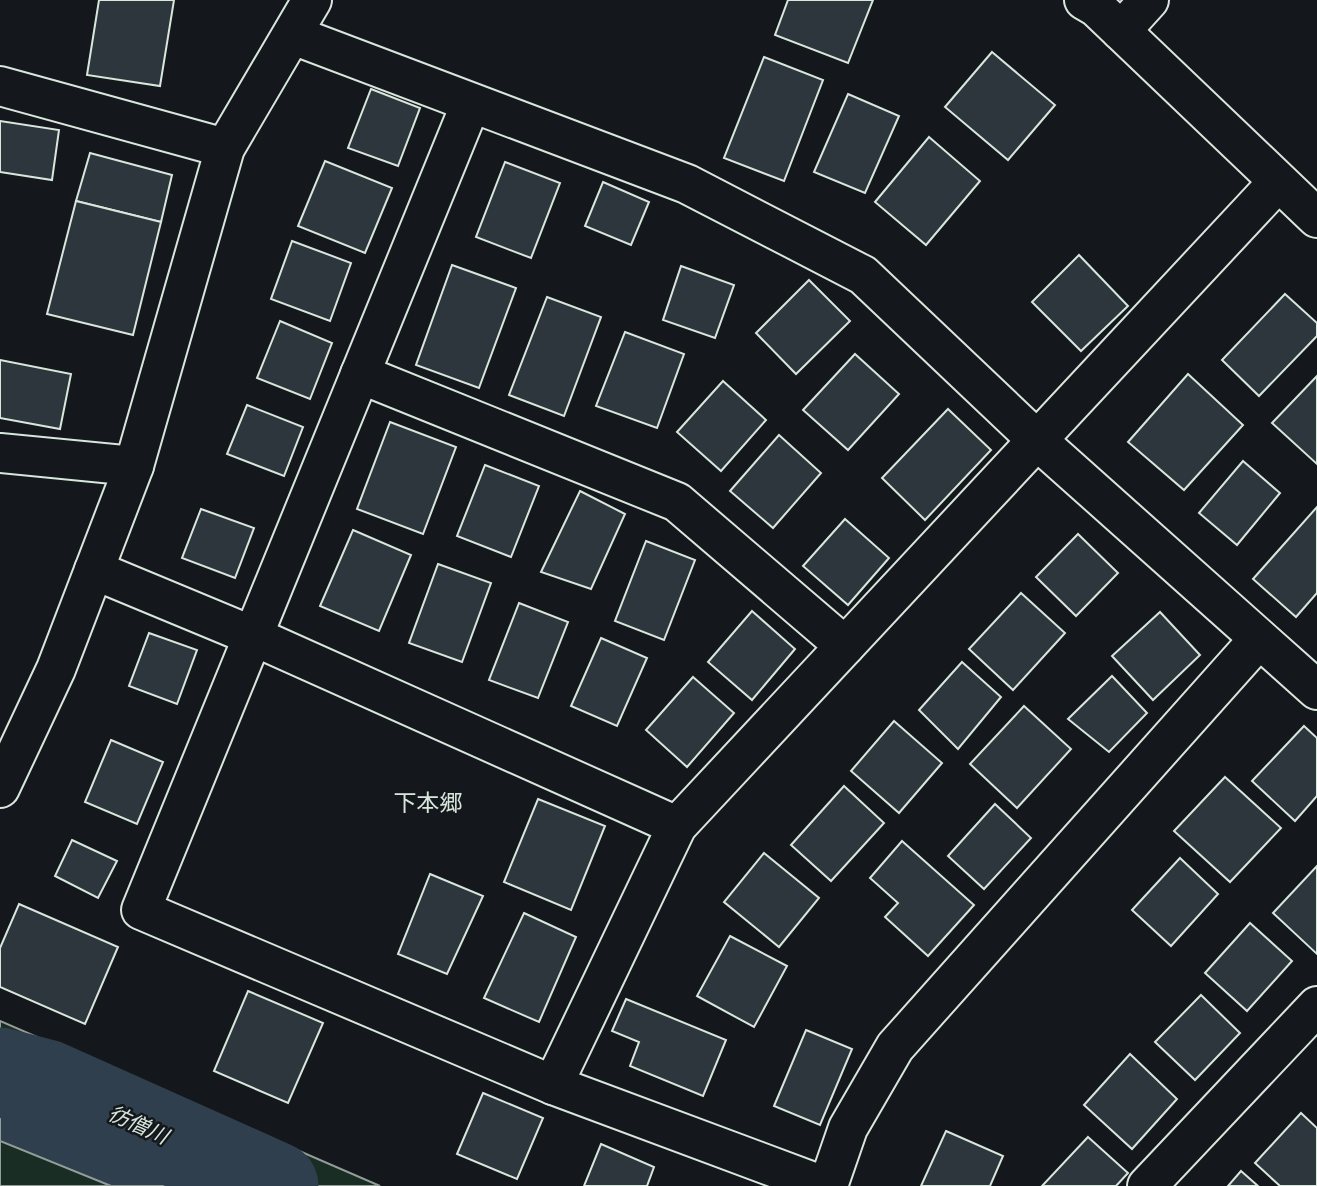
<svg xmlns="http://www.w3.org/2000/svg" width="1317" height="1186" font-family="'Fira Sans Condensed','Noto Sans JP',sans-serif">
<rect width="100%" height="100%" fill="#14181c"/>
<polygon fill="#1a2d24" stroke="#939e99" stroke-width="2" points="0,1021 380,1186 0,1186"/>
<polygon fill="#2f3f4d" stroke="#939e99" stroke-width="2" points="0,1073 14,1076 266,1186 111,1186 0,1141"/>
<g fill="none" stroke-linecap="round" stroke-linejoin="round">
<polyline stroke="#2f3f4d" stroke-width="89" points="0,1072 46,1084 274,1186"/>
</g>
<g fill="#2c363c" stroke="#d8e6dc" stroke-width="2">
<polygon points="99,0 174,0 160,86 87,75"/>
<polygon points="788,0 873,0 848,63 775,35"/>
<polygon points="992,52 1055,105 1008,160 945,107"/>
<polygon points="764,57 823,80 784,181 724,158"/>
<polygon points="371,89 420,108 398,166 348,148"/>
<polygon points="848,94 899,116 865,193 814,172"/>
<polygon points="0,121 59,130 52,180 0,172"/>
<polygon points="929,137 980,181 926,245 875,202"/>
<polygon points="90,153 172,175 161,222 76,201"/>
<polygon points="325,161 392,188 365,253 298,226"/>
<polygon points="505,162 560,183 531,258 476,237"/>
<polygon points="603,182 649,202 631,245 585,226"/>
<polygon points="76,201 161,222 133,335 47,314"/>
<polygon points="292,241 351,263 330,321 271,299"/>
<polygon points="1079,255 1128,306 1081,351 1032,302"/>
<polygon points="452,265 516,288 479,388 416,365"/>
<polygon points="681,266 734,285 715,338 663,320"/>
<polygon points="809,280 850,321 796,374 756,333"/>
<polygon points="1285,294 1317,323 1317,336 1259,396 1222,360"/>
<polygon points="547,297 601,317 564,416 509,395"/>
<polygon points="280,321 332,343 310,399 257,378"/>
<polygon points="625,332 684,354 657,428 596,406"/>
<polygon points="855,354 899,394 848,450 803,410"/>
<polygon points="0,360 71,374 60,429 0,418"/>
<polygon points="1188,374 1243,425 1184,490 1128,442"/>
<polygon points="1317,376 1317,464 1272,423"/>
<polygon points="723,381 766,420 721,471 677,432"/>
<polygon points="247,405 303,427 284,476 227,454"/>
<polygon points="948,409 991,450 925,520 882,478"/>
<polygon points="390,422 456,447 423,534 357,509"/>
<polygon points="779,435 821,473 773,528 730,491"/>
<polygon points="1243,461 1280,493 1237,545 1199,513"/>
<polygon points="485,465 539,486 511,557 457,536"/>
<polygon points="580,491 625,514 591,589 541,572"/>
<polygon points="1317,507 1317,593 1296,617 1253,579"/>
<polygon points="201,509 254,528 235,578 182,558"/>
<polygon points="845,519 889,558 848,605 803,566"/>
<polygon points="353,530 411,555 379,631 320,606"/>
<polygon points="1078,534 1118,573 1076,616 1036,577"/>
<polygon points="646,541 695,560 664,640 615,621"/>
<polygon points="438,564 491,583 462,662 409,643"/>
<polygon points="1021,593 1065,633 1013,690 969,649"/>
<polygon points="519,603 568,622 538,698 489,680"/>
<polygon points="752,611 795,649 752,700 708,662"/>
<polygon points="1160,612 1200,655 1153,700 1112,656"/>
<polygon points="149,633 197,650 177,704 129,686"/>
<polygon points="601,638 647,658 617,726 571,706"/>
<polygon points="962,662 1001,697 958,749 919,710"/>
<polygon points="1112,676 1147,713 1109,752 1068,719"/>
<polygon points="693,677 734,713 687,767 646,730"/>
<polygon points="1024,706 1071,749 1017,808 970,764"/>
<polygon points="894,721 942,763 899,813 851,771"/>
<polygon points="1304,726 1317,738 1317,796 1295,821 1252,781"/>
<polygon points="111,740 163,762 137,824 85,802"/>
<polygon points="1225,777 1281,828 1230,882 1174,831"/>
<polygon points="844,786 884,823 831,881 791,845"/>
<polygon points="538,799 605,826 571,910 504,882"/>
<polygon points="995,804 1031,838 984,889 948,856"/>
<polygon points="72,840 117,861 98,898 55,876"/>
<polygon points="902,841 974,905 928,956 885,917 898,903 870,878"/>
<polygon points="764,853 819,898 779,947 724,902"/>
<polygon points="1180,858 1218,894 1171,946 1132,910"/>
<polygon points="1317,866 1317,954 1273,913"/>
<polygon points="430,874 483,896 447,974 398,954"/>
<polygon points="19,904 118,947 85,1024 0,987 0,948"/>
<polygon points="524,913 576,937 539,1022 484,998"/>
<polygon points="1250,923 1292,961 1247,1011 1205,973"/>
<polygon points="730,936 787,966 754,1027 697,996"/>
<polygon points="248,991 323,1023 288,1103 214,1071"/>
<polygon points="1201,995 1240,1033 1195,1080 1155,1042"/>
<polygon points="626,999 726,1040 703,1096 630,1066 639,1042 612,1031"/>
<polygon points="806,1030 852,1049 820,1125 774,1106"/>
<polygon points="1130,1054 1177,1099 1132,1149 1084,1105"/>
<polygon points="483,1093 543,1118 517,1179 457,1154"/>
<polygon points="1301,1113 1317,1128 1317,1186 1280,1186 1255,1163"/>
<polygon points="946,1131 1003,1156 990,1186 921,1186"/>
<polygon points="1088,1137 1128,1173 1116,1186 1042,1186"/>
<polygon points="601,1144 654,1167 647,1186 584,1186"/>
<polygon points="1241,1171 1258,1186 1228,1186"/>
</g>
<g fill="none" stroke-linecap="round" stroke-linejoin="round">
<defs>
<g id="street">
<polyline points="1121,31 1149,0"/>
<polyline points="293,35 687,184 863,275 1038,441 1317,690"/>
<polyline points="0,86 225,148"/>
<polyline points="471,103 141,910 553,1085 824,1186"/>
<polyline points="360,374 677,502 845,646"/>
<polyline points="0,453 134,466"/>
<polyline points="94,570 253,636 677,826"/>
<polyline points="553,1085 677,826 1278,182"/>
<polyline points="828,1186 848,1128 895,1047 1259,639"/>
<polyline points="1147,1186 1317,1006"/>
</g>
<g id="secondary">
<polyline points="1084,0 1096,7 1317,218"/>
<polyline points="0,788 56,669 134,466 225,148 312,0"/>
</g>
</defs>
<use href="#street" stroke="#d8e6dc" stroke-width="42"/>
<use href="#secondary" stroke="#d8e6dc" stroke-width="42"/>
<use href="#street" stroke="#14181c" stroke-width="38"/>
<use href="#secondary" stroke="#14181c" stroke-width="38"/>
</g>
<g text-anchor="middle" stroke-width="5" stroke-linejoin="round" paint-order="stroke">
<g font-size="21" font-style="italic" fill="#d8e6dc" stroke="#14181c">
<text transform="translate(138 1125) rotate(24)" y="7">彷僧川</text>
</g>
<g font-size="23" fill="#d8e6dc" stroke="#14181c">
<text x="428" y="811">下本郷</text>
</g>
</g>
</svg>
